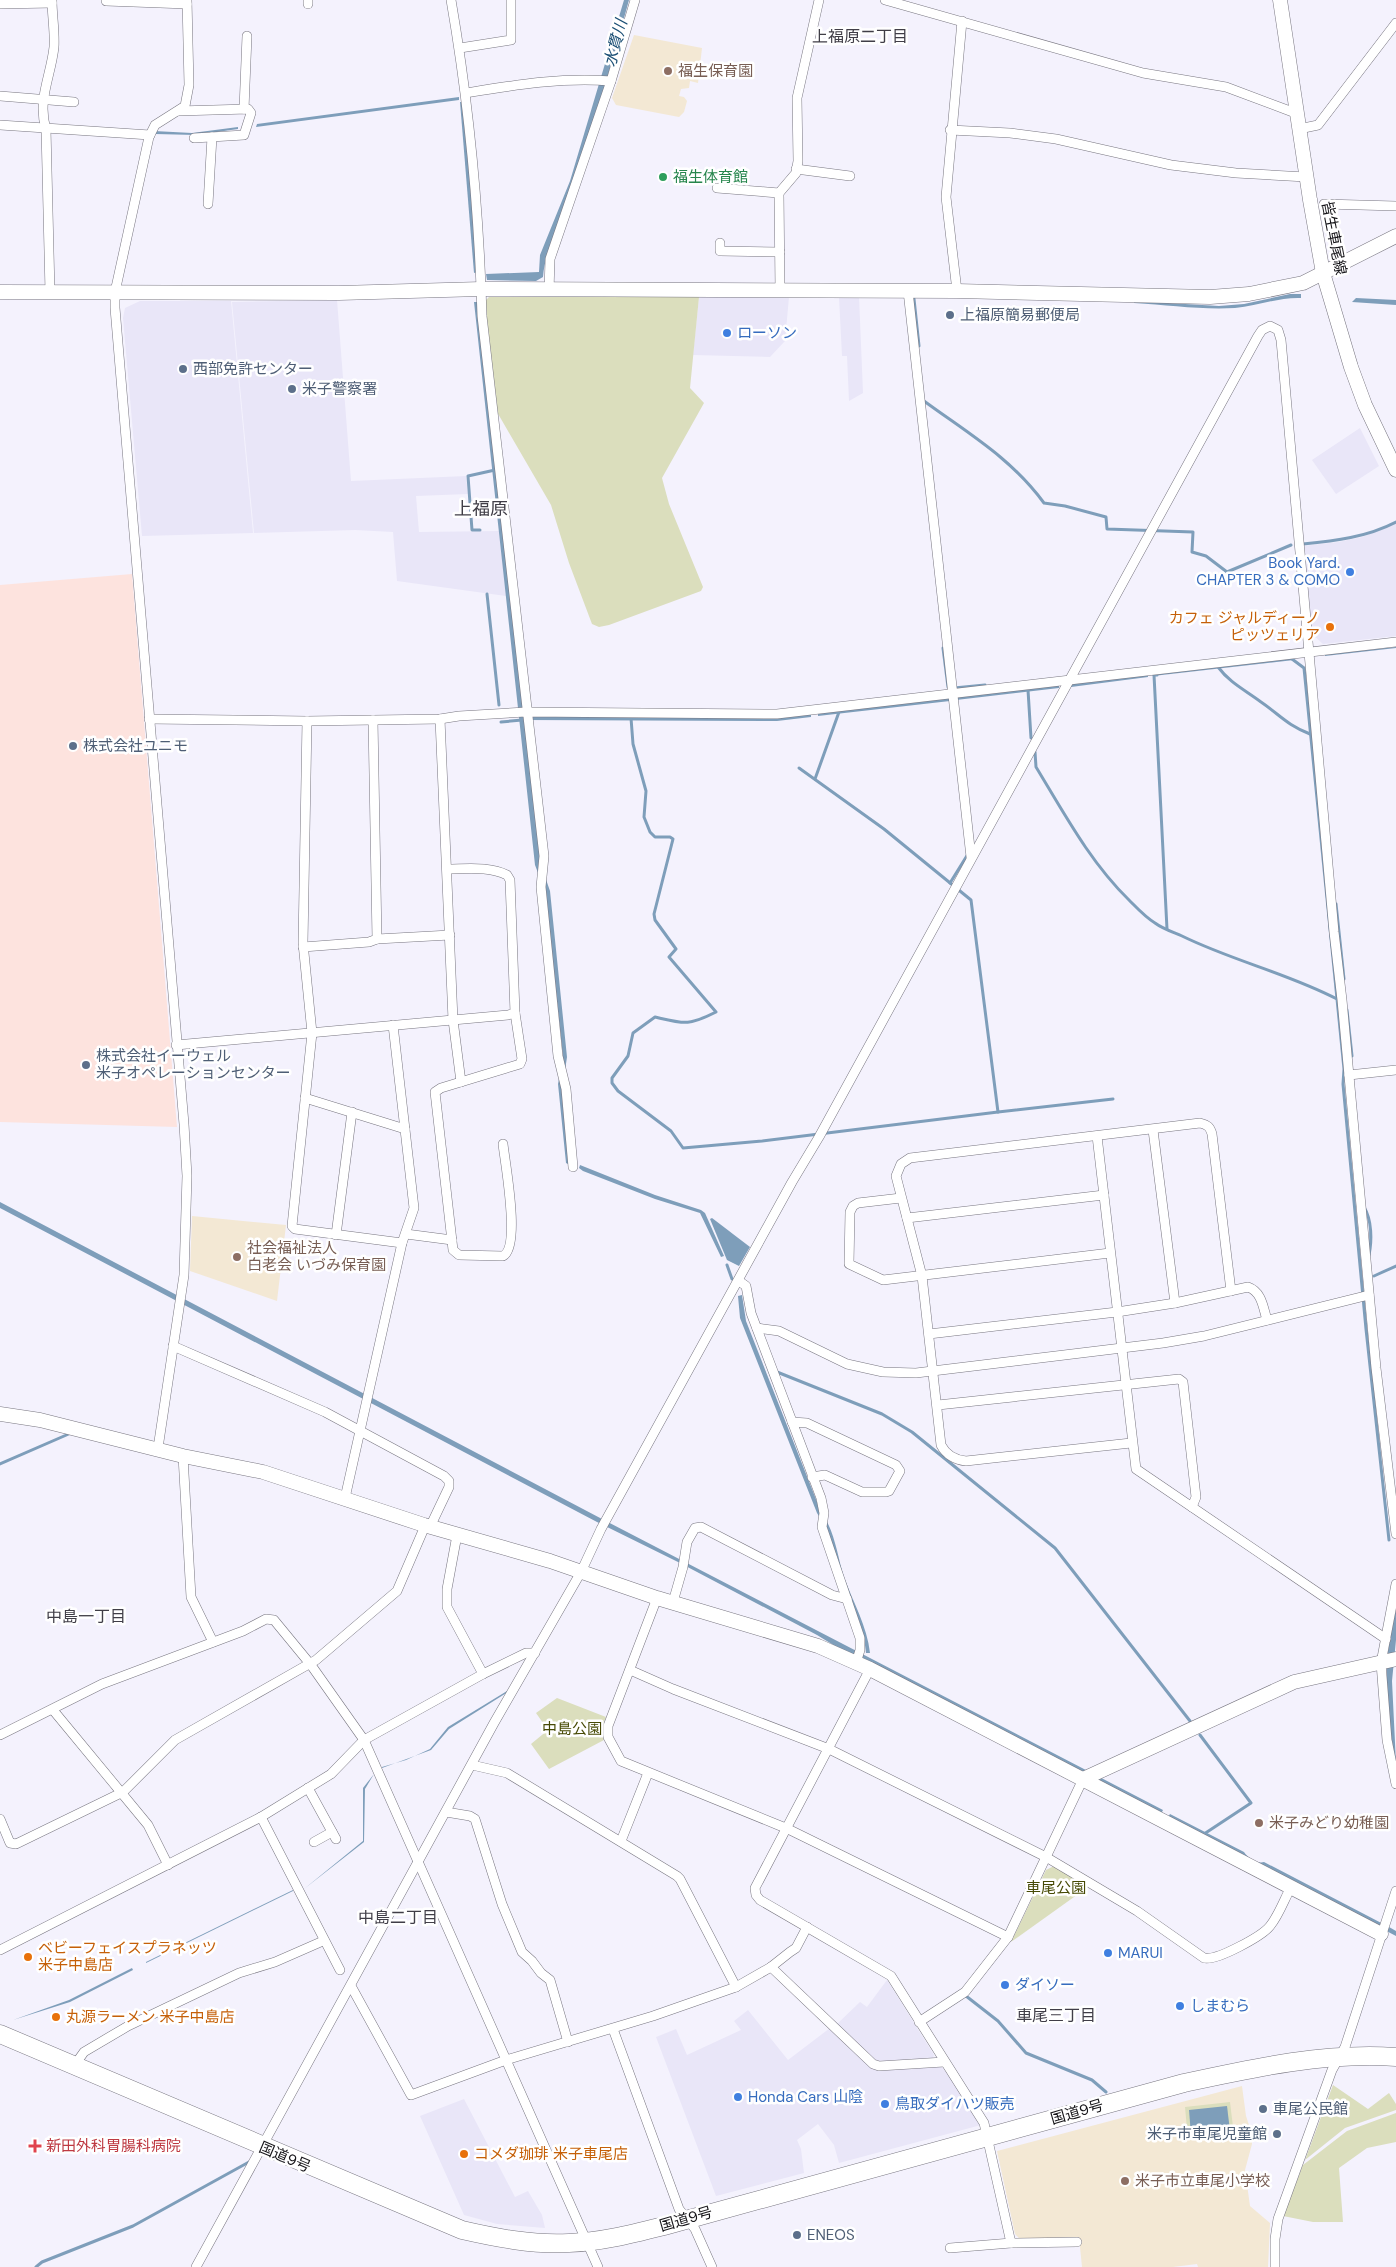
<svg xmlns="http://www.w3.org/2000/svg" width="1396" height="2267" font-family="'DM Sans','Noto Sans JP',sans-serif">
<rect width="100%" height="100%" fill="#f4f2fd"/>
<g fill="#e9e6f8">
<polygon points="859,296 863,393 849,401 847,356 842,356 839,297"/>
<polygon points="699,297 789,297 785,341 770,357 693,355"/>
<polygon points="337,300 351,481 466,476 468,494 416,496 419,532 499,531 506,596 397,581 393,532 355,530 254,533 232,302"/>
<polygon points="140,301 231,301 253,533 142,536 123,318 125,308"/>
<polygon points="1360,428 1379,466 1336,494 1312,460"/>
<polygon points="1396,523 1396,636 1323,644 1312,634 1302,546 1338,542 1362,537"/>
<polygon points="887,1980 934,2055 932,2060 876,2062 835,2026 860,2002 867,2007"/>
<polygon points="748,2010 788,2060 830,2028 871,2067 941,2066 955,2084 981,2125 839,2163 834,2145 818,2124 797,2140 801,2149 804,2173 716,2196 656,2037 676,2029 687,2055 741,2030 734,2021"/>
<polygon points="464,2099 515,2197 528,2191 542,2215 545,2228 497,2224 464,2215 420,2116"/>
</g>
<polygon fill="#fde3de" points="132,574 177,1127 0,1122 0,585"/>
<g fill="#f3e8d4">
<polygon points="634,35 702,48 698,83 690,81 689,88 681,89 679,96 684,97 687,101 684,112 679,117 616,105 612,98"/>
<polygon points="192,1216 286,1225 277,1301 190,1271"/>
<polygon points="1242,2086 1246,2116 1252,2134 1252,2144 1245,2170 1250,2206 1270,2223 1268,2267 1198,2267 1197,2264 1173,2267 1082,2267 1079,2237 1021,2240 1015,2234 997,2151"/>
</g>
<g fill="#dbdebd">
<polygon points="489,297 699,297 690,388 704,403 662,478 669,504 703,587 701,591 609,625 599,627 592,624 569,563 551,505 497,412 486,316 486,300"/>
<polygon points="557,1698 606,1717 600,1733 604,1740 549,1769 531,1744 548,1730 536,1713"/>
<polygon points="1054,1866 1088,1887 1011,1942 1046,1870"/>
<polygon points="1333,2085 1368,2109 1389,2093 1396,2104 1396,2110 1345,2128 1305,2160"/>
<polygon points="1230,2102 1234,2135 1188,2140 1185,2107"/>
<polygon points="1396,2113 1396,2142 1367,2148 1339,2168 1343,2222 1313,2222 1283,2216 1303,2165 1347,2131"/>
</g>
<g fill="#7e9eba">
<path d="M 624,0 L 629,0 C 611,66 592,133 570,198 C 561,225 545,249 543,277 L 536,281 L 487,280 L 486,274 L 539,272 L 540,255 L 570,181 Z"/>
<polygon points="459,97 459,100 256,127 257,124"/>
<polygon points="460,102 464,102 477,272 474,273"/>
<polygon points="238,127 238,129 196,135 155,134 154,131 192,133"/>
<path d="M 1290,294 L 1301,294 L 1301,298 C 1279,297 1257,306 1235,308 C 1202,310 1168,305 1134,303 L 1134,301 L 1219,306 L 1244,304 Z"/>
<polygon points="1356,298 1396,300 1396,305 1352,302"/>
<polygon points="474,302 479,302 525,708 811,714 811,717 777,721 524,720 541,865 550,891 567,1057 563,1084 571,1161 568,1164 566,1163 558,1084 563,1057 545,891 535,865"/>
<polygon points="1396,647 1396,648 1325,656 1325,654"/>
<polygon points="1293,658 1294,660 1153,676 1152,674"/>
<polygon points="1148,674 1148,677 1071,687 1070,684"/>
<polygon points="1059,685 1059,688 956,700 956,697"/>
<polygon points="949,698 950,701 818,716 818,713"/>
<polygon points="580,1165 655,1195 701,1210 705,1213 724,1256 721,1257 700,1213 655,1199 583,1171 579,1168"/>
<polygon points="0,1202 602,1519 1163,1810 1161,1814 835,1646 817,1635 678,1562 597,1522 0,1208"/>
<polygon points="712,1218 750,1247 739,1266 727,1260 710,1219"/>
<path d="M 742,1295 L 746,1321 L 821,1512 C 835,1531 837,1555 844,1577 C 853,1602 867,1626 870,1653 L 866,1653 C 864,1625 850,1601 841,1575 C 834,1553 830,1532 817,1513 L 740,1318 L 738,1296 Z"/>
<path d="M 1396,1609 L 1396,1640 L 1392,1681 L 1396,1763 C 1389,1729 1384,1685 1388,1651 C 1390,1637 1393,1623 1396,1609 Z"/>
<polygon points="507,1691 508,1692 449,1729 431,1750 382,1768 382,1767 406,1760 430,1749 448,1727"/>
<polygon points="374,1774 365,1789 364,1842 304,1889 363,1841 363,1788"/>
<path d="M 1170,1814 L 1244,1852 C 1248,1858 1257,1864 1264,1862 L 1389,1927 L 1396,1931 L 1396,1936 L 1168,1817 Z"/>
<polygon points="293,1890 293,1891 146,1963 146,1962"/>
<polygon points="132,1968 133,1970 70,2002 13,2020 69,2000"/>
<polygon points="1227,2106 1230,2131 1191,2135 1189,2110"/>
</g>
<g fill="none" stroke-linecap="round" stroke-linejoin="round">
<g stroke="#7e9eba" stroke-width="3">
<polyline points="914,299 919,346"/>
<path d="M 924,401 C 969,434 1011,458 1044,503 L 1065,506 L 1106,517 L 1107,529 L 1193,532 L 1192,552 L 1206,556 L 1227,572 L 1291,545"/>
<polyline points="480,530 472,530 468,476 495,470"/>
<path d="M 1303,544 C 1335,541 1367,537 1396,522"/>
<polyline points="487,594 499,705"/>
<polyline points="943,648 948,687"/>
<polyline points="1292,659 1304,668 1344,1069 1343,1084 1366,1329 1389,1540"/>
<path d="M 1218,667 C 1230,683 1245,690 1261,702 C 1280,715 1287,725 1310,734"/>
<polyline points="1157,675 1154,675 1167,929"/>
<polyline points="954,688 985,685"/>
<polyline points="1028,690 1031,738"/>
<path d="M 631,718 L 633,744 L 646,791 L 644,817 L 650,832 L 655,837 L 670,837 L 673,839 L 654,914 L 655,920 L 676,949 L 669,957 L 716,1012 C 688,1026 685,1024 655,1017 L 633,1033 L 628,1056 L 612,1078 L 612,1083 L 618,1091 L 671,1131 L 683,1148 L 762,1141 L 998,1112"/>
<polyline points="501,722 522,720"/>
<path d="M 1035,752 L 1036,767 C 1064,813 1090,862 1129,900 C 1137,908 1145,917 1155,923 C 1163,929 1173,932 1182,936 C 1233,961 1287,973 1337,999"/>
<polyline points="799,768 884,829 971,900 998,1112 1113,1099"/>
<polyline points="815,779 839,712"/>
<polyline points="950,883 968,854"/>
<polyline points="1336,904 1344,979"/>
<polyline points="1347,1010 1352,1056"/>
<path d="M 1364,1207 C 1372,1220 1372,1241 1369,1255"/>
<polyline points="727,1265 732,1279"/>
<polyline points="1374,1276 1396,1266"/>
<polyline points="777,1372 882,1414 912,1432 1055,1548 1190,1721"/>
<polyline points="0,1464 71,1433"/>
<polyline points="1200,1735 1251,1803 1204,1834"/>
<polyline points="966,1996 998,2021 1026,2053 1092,2080 1106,2092"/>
<polyline points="36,2267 42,2262 133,2226 249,2162"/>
</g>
<defs>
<g id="street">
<path d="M 451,0 C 469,104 479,210 482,316 L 544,856 L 541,887 L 558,1056 L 566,1089 L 573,1167"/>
<polyline points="885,0 1143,73 1226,87 1298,114"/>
<polyline points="106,1 187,4"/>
<polyline points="0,4 52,3"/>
<polyline points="308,4 308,0"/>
<polyline points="460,48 511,40 511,0"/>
<path d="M 466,93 C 515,85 562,77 611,81"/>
<polyline points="0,96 74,102"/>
<polyline points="244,109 247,36"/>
<polyline points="178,111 248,109 251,113 244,135 194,138"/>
<polyline points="0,125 150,135"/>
<polyline points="1299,129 1318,125 1396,23"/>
<polyline points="950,130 1010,133 1056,139 1171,165 1236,173 1306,177"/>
<polyline points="796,169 850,176"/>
<polyline points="717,188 779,193"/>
<polyline points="208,204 212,137"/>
<polyline points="1324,204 1396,206"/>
<polyline points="720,243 720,251 780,252"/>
<polyline points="549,291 550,259 611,81 635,0"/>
<polyline points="780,291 779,193 796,173 798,161 797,98 819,0"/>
<polyline points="908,291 971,857"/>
<polyline points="957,291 946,197 962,21"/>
<path d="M 50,292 L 46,129 C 37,100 51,76 54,47 C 55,32 52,15 52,0"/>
<polyline points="149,719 307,721 440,719 459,716 526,712 777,714 1396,642"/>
<polyline points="440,719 453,1020 461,1082"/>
<polyline points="307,721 303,943 312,1033 292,1226 295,1229 402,1243"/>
<polyline points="377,939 450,935"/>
<polyline points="303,947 369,942 377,939 373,720"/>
<path d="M 176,1045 L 508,1015 L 515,1013 L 510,880 L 507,875 C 489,866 467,869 447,869"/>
<polyline points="1349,1075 1396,1070"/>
<polyline points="305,1098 405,1129"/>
<polyline points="1153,1130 1175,1303"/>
<polyline points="1097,1136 1136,1469 1386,1639"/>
<path d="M 503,1144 C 505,1163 521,1247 503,1256 L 459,1255 L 453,1250 L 435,1092 L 441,1088 L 520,1064 L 522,1059 L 515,1013"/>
<polyline points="901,1198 858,1203 853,1206 850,1212 849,1264 883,1280 1110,1253"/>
<polyline points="907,1218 1104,1195"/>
<polyline points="406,1234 452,1240"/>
<polyline points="336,1235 352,1112"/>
<polyline points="739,1281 746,1286 751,1313 821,1498 824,1513 822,1527 860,1638 860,1650 856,1663"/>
<polyline points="757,1328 779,1331 847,1364 883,1372 916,1373 1163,1343 1204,1336 1369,1295"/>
<path d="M 929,1334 L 1117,1312 L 1175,1303 L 1248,1287 C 1262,1292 1263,1307 1267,1320"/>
<polyline points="173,1346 325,1412 444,1476 449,1481 449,1487 430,1527"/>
<polyline points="938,1405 1179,1379 1183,1382 1196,1497 1192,1507"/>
<polyline points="792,1422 807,1423 896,1465 900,1471 889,1491 886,1492 862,1492 825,1475 812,1477"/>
<path d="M 1131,1443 L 966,1461 C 956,1460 946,1455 941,1445 L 922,1276 L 896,1176 L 901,1164 L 910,1158 L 1200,1123 C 1208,1125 1210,1127 1212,1134 L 1231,1291"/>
<polyline points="158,1448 184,1275 187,1176 184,1124 115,308 115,292 149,137 155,125 185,106 189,85 187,0"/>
<polyline points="183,1456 191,1597 213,1642"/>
<polyline points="345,1498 402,1243 414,1208 393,1025"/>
<polyline points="457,1535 447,1589 447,1607 483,1674"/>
<polyline points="1396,1584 1381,1663 1387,1740 1396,1784"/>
<polyline points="657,1598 608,1726 608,1737 621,1761 788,1829 1008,1937"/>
<polyline points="673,1602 683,1567 687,1542 695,1528 701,1527 832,1595 847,1599"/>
<polyline points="870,1669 755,1888 756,1895 760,1900 891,1976 984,2123 1011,2243"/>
<path d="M 630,1670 L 673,1689 L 829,1749 L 1046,1857 L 1137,1911 L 1204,1958 C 1217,1961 1262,1936 1270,1926 C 1279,1915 1284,1900 1291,1887"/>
<polyline points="53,1710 148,1825 168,1865"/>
<polyline points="0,1735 102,1684 243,1631 266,1619 274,1620 311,1665 364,1740 598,2267"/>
<polyline points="472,1765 507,1773 677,1876 680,1879 736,1987"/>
<polyline points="308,1788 336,1839"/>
<polyline points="446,1812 470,1816 475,1819 502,1904 522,1952 532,1961 541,1973 550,1980 568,2042"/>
<polyline points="261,1817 340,1970"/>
<polyline points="0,1819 10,1843 16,1844 123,1792 175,1740 316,1660 397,1591 425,1526"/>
<polyline points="621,1841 648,1773"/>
<polyline points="314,1842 332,1832"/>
<polyline points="0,1950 261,1817 331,1774 364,1740 483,1674 526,1653 535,1653"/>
<polyline points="771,1967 873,2064 879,2066 944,2062"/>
<polyline points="351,1986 411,2095 506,2060 653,2016 736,1987 771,1967 790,1952 796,1948 807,1927"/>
<polyline points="919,2022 965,1992 1008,1937 1083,1779"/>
<polyline points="613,2029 679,2209 695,2229 712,2267"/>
<polyline points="74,2066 84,2052 128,2026 239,1973 275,1962 323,1941"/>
<polyline points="950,2248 1011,2243 1077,2242"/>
<polyline points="196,2267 494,1723 581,1572 601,1529 792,1182 819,1137 1258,336 1262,330 1270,326 1278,330 1281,340 1334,932 1342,1000 1376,1368 1396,1534"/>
<polyline points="1275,2267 1275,2239 1278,2219 1332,2070 1345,2047 1396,1891"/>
</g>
<g id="secondary">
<polyline points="1280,0 1310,200 1323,273 1351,367 1365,405 1396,470"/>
<polyline points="0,292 339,293 481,289 957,291 1210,297 1249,294 1303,283 1396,236"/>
<polyline points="0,1414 40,1420 183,1456 263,1472 424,1525 550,1561 657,1598 818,1646 870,1669 1381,1934"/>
<polyline points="1083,1779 1294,1682 1396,1659"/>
</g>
<path id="highway" d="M 0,2034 L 462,2230 C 497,2238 533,2245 569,2243 C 601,2242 632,2234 664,2226 L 1184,2083 C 1253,2068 1325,2052 1396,2057"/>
</defs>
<use href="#street" stroke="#787680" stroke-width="10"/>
<use href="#secondary" stroke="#787680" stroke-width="15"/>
<use href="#highway" stroke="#787680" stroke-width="19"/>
<use href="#street" stroke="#fff" stroke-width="9"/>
<use href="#secondary" stroke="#fff" stroke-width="14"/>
<use href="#highway" stroke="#fff" stroke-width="18"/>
</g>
<g fill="#8d6e63" stroke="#fff" stroke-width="2">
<circle cx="668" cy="71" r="5"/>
<circle cx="237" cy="1257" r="5"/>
<circle cx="1259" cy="1823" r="5"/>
<circle cx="1125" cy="2181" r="5"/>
</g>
<circle fill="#2e9e5b" stroke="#fff" stroke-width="2" cx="663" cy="177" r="5"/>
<g fill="#5c6f8a" stroke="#fff" stroke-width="2">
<circle cx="950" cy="315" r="5"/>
<circle cx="183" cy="369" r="5"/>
<circle cx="292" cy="389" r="5"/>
<circle cx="73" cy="746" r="5"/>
<circle cx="86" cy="1065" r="5"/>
<circle cx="1263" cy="2109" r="5"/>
<circle cx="1277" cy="2134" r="5"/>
<circle cx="797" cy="2235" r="5"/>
</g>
<g fill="#3f7fe0" stroke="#fff" stroke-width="2">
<circle cx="727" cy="333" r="5"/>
<circle cx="1350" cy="572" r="5"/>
<circle cx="1108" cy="1953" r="5"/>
<circle cx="1005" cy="1985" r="5"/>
<circle cx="1180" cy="2006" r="5"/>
<circle cx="738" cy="2097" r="5"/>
<circle cx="885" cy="2104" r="5"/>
</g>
<g fill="#e8710a" stroke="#fff" stroke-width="2">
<circle cx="1330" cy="627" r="5"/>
<circle cx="28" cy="1957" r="5"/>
<circle cx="56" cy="2017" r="5"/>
<circle cx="464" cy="2154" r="5"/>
</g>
<path fill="#e0444e" stroke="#fff" stroke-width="2" d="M32.5 2138.5h5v5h5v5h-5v5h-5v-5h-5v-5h5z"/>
<g text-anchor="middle" stroke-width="5" stroke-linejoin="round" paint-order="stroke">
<g font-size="15" fill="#785e54" stroke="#fff" text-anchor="start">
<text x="678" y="76">福生保育園</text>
<text x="247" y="1253">社会福祉法人<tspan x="247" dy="17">白老会 いづみ保育園</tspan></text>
<text x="1269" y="1828">米子みどり幼稚園</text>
<text x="1135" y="2186">米子市立車尾小学校</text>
</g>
<g font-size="15" fill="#27864d" stroke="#fff" text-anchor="start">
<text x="673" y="182">福生体育館</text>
</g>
<g font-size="15" fill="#151418" stroke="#fff">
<text transform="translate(1334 238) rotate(79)" y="5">皆生車尾線</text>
<text transform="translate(1077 2112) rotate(-16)" y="5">国道9号</text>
<text transform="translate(285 2157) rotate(23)" y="5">国道9号</text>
<text transform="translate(686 2219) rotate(-16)" y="5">国道9号</text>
</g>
<g font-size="15" fill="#4e5e75" stroke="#fff" text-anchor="start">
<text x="960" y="320">上福原簡易郵便局</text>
<text x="193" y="374">西部免許センター</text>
<text x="302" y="394">米子警察署</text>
<text x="83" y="751">株式会社ユニモ</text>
<text x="96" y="1061">株式会社イーウェル<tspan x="96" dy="17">米子オペレーションセンター</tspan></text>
<text x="1273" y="2114">車尾公民館</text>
<text x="1267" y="2139" text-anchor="end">米子市車尾児童館</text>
<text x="807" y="2240">ENEOS</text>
</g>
<g font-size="15" fill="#366cbe" stroke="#fff" text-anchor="start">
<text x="737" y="338">ローソン</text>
<text x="1340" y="568" text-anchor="end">Book Yard.<tspan x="1340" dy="17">CHAPTER 3 &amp; COMO</tspan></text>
<text x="1118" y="1958">MARUI</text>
<text x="1015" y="1990">ダイソー</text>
<text x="1190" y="2011">しまむら</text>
<text x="748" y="2102">Honda Cars 山陰</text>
<text x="895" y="2109">鳥取ダイハツ販売</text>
</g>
<g font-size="15" fill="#c56008" stroke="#fff" text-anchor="start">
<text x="1320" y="623" text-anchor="end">カフェ ジャルディーノ<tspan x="1320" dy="17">ピッツェリア</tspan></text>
<text x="38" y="1953">ベビーフェイスプラネッツ<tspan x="38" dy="17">米子中島店</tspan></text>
<text x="66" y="2022">丸源ラーメン 米子中島店</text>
<text x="474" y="2159">コメダ珈琲 米子車尾店</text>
</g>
<g font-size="15" fill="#474a05" stroke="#fff">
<text x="572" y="1734">中島公園</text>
<text x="1056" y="1893">車尾公園</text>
</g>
<g font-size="15" fill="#be3a42" stroke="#fff" text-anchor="start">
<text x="46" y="2151">新田外科胃腸科病院</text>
</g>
<g font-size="16" fill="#403e47" stroke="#fff">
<text x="860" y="42">上福原二丁目</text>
<text x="86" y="1622">中島一丁目</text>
<text x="398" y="1923">中島二丁目</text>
<text x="1056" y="2021">車尾三丁目</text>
</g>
<g font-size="16" font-style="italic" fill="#1b4f75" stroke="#fff">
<text transform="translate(615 43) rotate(-75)" y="6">水貫川</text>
</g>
<g font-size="18" fill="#403e47" stroke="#fff">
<text x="481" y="515">上福原</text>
</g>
</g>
</svg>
